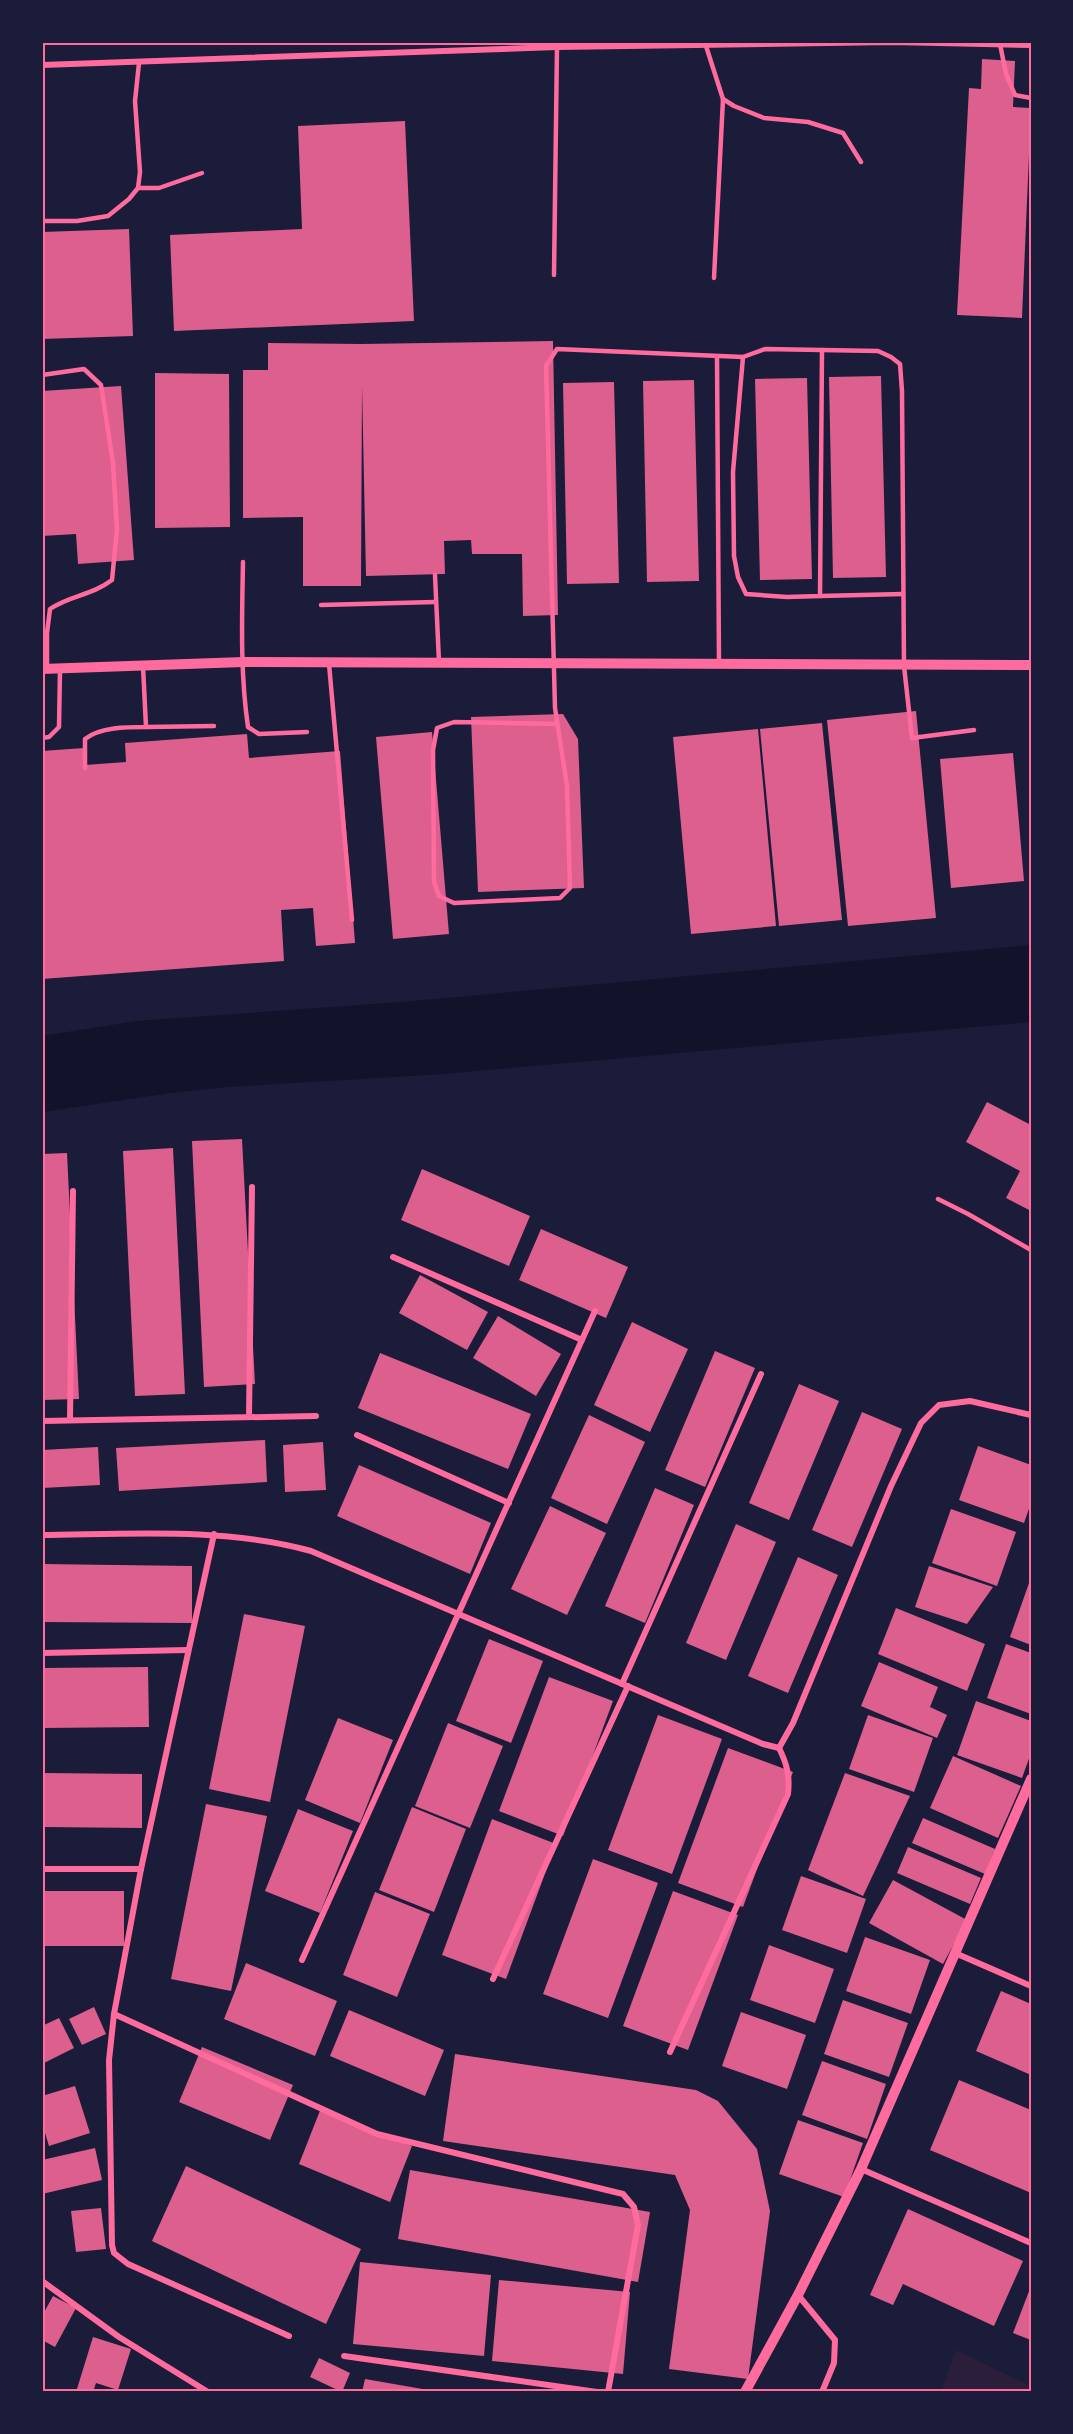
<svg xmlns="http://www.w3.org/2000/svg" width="1073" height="2434" font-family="Commissioner,sans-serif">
<rect width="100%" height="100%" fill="#1b1b3a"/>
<polygon fill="#2a1e3b" points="956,2350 1031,2386 1031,2392 941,2392"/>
<polygon fill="#12122b" points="1031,945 1031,1022 443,1074 228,1087 171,1093 42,1112 42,1036 137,1021 401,1002"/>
<g fill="#dd5f8e">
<polygon points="982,59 1015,61 1013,107 1031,108 1022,318 957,315 969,88 981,89"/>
<polygon points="405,121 414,321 174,331 170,235 302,229 298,126"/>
<polygon points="129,229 133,336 42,339 42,232"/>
<polygon points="553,341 558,615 523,616 522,554 472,554 471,540 444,541 445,574 366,576 362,386 361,586 303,586 303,517 243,518 243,370 268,370 268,343 361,344"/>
<polygon points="155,373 229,374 230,527 155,528"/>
<polygon points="881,376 886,577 833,578 829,377"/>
<polygon points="807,378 812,579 760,580 755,379"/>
<polygon points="694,380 699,581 647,582 643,381"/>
<polygon points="614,382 619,583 567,584 563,383"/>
<polygon points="121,386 134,560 78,564 76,534 42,536 42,391"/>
<polygon points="916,711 936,918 848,926 827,720"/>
<polygon points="563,714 578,739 584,888 478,892 471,717"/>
<polygon points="822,723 842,920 779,926 760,729"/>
<polygon points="758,729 776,926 691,934 673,737"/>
<polygon points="432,732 449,934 393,939 376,737"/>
<polygon points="247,734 249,758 340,751 355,943 316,946 313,908 281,910 284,961 42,979 42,751 84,748 85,765 126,762 125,743"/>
<polygon points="1013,753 1024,881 951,888 940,759"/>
<polygon points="987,1102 1031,1125 1031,1211 1006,1198 1020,1171 966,1142"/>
<polygon points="242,1139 255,1384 204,1387 192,1141"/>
<polygon points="173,1148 185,1394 135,1396 123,1151"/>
<polygon points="67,1153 79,1399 42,1400 42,1154"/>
<polygon points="422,1169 530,1216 509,1266 401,1220"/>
<polygon points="541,1229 628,1267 606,1318 519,1280"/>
<polygon points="420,1275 488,1312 467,1350 399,1313"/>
<polygon points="498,1316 561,1354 536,1396 473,1358"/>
<polygon points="632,1322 688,1349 650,1432 594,1405"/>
<polygon points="715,1351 755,1368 705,1487 665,1470"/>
<polygon points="380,1353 531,1414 508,1469 358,1408"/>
<polygon points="799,1384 839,1401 789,1520 749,1503"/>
<polygon points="862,1412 902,1429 852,1547 812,1530"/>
<polygon points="589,1415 645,1442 607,1524 551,1498"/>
<polygon points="265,1440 267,1482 119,1491 116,1448"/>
<polygon points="323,1442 326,1490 285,1492 283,1445"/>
<polygon points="978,1446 1031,1465 1031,1503 1024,1523 959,1500"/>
<polygon points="98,1447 100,1485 42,1488 42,1450"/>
<polygon points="359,1465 491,1523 470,1574 337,1516"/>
<polygon points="655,1488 694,1505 645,1623 605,1606"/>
<polygon points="550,1506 606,1533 567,1615 511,1589"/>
<polygon points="951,1509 1016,1532 997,1586 932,1563"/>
<polygon points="736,1524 776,1542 726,1660 686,1643"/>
<polygon points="798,1557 838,1575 788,1693 748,1676"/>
<polygon points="42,1564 192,1566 192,1623 42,1622"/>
<polygon points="929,1566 993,1587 967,1624 915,1607"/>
<polygon points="1029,1583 1031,1584 1031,1645 1010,1637"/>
<polygon points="896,1608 985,1644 967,1691 878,1654"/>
<polygon points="244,1614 305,1626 270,1802 209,1789"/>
<polygon points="489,1639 543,1661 511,1743 456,1721"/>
<polygon points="1006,1644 1031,1653 1031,1714 987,1698"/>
<polygon points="879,1662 938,1687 930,1707 947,1715 937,1738 861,1706"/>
<polygon points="148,1667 149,1727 42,1728 42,1668"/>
<polygon points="549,1677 613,1701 563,1836 499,1811"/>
<polygon points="976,1701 1031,1721 1031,1753 1022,1778 957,1755"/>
<polygon points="658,1715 722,1739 672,1874 608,1850"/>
<polygon points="868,1715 933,1738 914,1792 849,1769"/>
<polygon points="338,1718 393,1740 360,1823 305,1800"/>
<polygon points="448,1723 503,1746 470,1828 415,1806"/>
<polygon points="728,1748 793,1772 743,1907 678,1883"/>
<polygon points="953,1756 1021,1786 998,1838 930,1808"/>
<polygon points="42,1773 142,1774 142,1828 42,1827"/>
<polygon points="845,1773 910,1796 863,1896 808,1870"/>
<polygon points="206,1804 267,1816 231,1991 171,1979"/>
<polygon points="412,1807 466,1829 434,1912 379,1890"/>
<polygon points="298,1809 353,1831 320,1913 265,1891"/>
<polygon points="923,1818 995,1849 985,1874 912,1843"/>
<polygon points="492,1819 556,1844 506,1979 442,1955"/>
<polygon points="908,1847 981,1878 970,1904 897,1873"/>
<polygon points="593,1859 658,1883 608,2018 543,1994"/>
<polygon points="801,1876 866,1899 847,1953 782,1930"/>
<polygon points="893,1880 967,1920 943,1964 869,1923"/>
<rect x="42" y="1891" width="82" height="55"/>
<polygon points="673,1891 738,1915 688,2050 623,2026"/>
<polygon points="375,1892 430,1914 397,1997 343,1975"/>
<polygon points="865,1937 930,1960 911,2014 846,1991"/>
<polygon points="769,1945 834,1969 815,2023 750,2000"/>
<polygon points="246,1963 337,2001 315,2056 224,2019"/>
<polygon points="1001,1991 1031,2004 1031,2075 976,2051"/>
<polygon points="843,2000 908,2023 889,2077 824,2054"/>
<polygon points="94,2007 106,2034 82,2045 69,2019"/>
<polygon points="349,2010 444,2050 425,2096 330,2056"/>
<polygon points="741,2012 806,2035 787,2089 722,2066"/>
<polygon points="59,2018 74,2048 42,2064 42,2026"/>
<polygon points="202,2047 293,2085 270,2140 179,2102"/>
<polygon points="455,2054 696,2090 718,2101 757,2149 770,2211 748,2379 669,2369 690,2210 675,2175 443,2141"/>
<polygon points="822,2061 886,2084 867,2139 802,2115"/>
<polygon points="959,2080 1031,2110 1031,2193 930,2150"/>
<polygon points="75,2086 90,2133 49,2146 42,2123 42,2096"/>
<polygon points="321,2108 412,2146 390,2202 299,2164"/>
<polygon points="798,2120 863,2143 844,2197 779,2174"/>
<polygon points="95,2148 102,2180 42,2194 42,2160"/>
<polygon points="186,2166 361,2249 326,2324 152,2241"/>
<polygon points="410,2170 650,2212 638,2282 398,2239"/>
<polygon points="101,2208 106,2249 76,2252 71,2211"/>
<polygon points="908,2209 1023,2261 994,2326 903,2284 893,2305 870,2295"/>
<polygon points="360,2262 491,2275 484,2356 353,2344"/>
<polygon points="499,2280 630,2292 623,2374 492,2361"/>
<polygon points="1031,2286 1031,2340 1013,2333"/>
<polygon points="53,2296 76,2308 55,2347 42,2340 42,2316"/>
<polygon points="93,2337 131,2349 118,2390 96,2383 93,2392 76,2392"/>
<polygon points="319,2358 350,2373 342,2392 310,2377"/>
<polygon points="365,2379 434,2391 434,2392 362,2392"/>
</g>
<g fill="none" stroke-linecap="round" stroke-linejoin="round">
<g stroke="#ff6b9d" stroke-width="4.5">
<polyline points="1000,44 1006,74 1015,95 1031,98"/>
<polyline points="706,46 723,99 734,106 764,118 808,122 843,133 861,162"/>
<polyline points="138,188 159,188 202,173"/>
<polyline points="42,221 77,221 108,216 129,199 138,188 140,172 135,101 139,63"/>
<polyline points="554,275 557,47"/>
<polyline points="714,278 723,99"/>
<polyline points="717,357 719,663"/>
<polyline points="743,357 733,472 734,556 738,577 746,594 787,597 820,596 822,350"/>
<path d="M 42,375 L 84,369 L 101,385 L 113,463 L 117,529 L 112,580 C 91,596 70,595 50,609 L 47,633 L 47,668"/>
<path d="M 243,562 C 242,617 240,673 248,727 L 259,734 L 307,732"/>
<polyline points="435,575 439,662"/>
<polyline points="820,596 903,594"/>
<polyline points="321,605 435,602"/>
<polyline points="329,664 352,920"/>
<polyline points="557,724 454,722 437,728 433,750 434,882 439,896 454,903 560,898 570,888 567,786 555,708 546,366 557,349 743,357 765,349 878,351 891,357 900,364 902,391 904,666 912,738 974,730"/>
<polyline points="146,727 214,726"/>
<polyline points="42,738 49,737 59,727 60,670"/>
<path d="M 85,768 L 85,739 C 100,727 127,727 146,727 L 143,666"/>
<polyline points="938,1199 968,1214 1031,1250"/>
</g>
<g stroke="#ff6b9d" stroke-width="6">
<polyline points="42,65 557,47 893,42 1031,45"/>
<polyline points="393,1257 582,1340"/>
<polyline points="249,1417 252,1187"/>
<polyline points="70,1420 73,1191"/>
<polyline points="42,1421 316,1416"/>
<polyline points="357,1435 509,1503"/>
<polyline points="214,1534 141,1869 114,2014 109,2060 112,2245 114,2253 128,2264 289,2336"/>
<path d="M 42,1535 C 133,1534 222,1527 311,1551 L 763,1744 L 779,1748 L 793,1723 L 891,1486 L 921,1423 L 939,1405 L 970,1401 L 1031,1415"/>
<polyline points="42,1653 188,1650"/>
<polyline points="622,1684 761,1374"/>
<polyline points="42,1869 141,1869"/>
<polyline points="955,1953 1031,1986"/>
<polyline points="302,1960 595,1311"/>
<polyline points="493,1979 628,1686"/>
<polyline points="114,2014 377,2134 623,2194 634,2207 638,2225 608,2392"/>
<path d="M 670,2052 L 788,1794 C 790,1776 787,1764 779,1748"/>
<polyline points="861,2169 1031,2243"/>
<polyline points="42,2281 119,2337 208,2392"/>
<polyline points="798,2295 835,2340 834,2363 822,2392"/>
<polyline points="344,2356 597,2392"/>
</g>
<g stroke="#ff6b9d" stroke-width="10">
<polyline points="42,669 244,662 1031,665"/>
<polyline points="745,2392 798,2295 861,2169 1031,1779"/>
</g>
</g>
<rect width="1073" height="2434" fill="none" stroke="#1b1b3a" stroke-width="87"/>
<rect x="44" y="44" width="986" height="2346" fill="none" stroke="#ff6b9d" stroke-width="2"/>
</svg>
